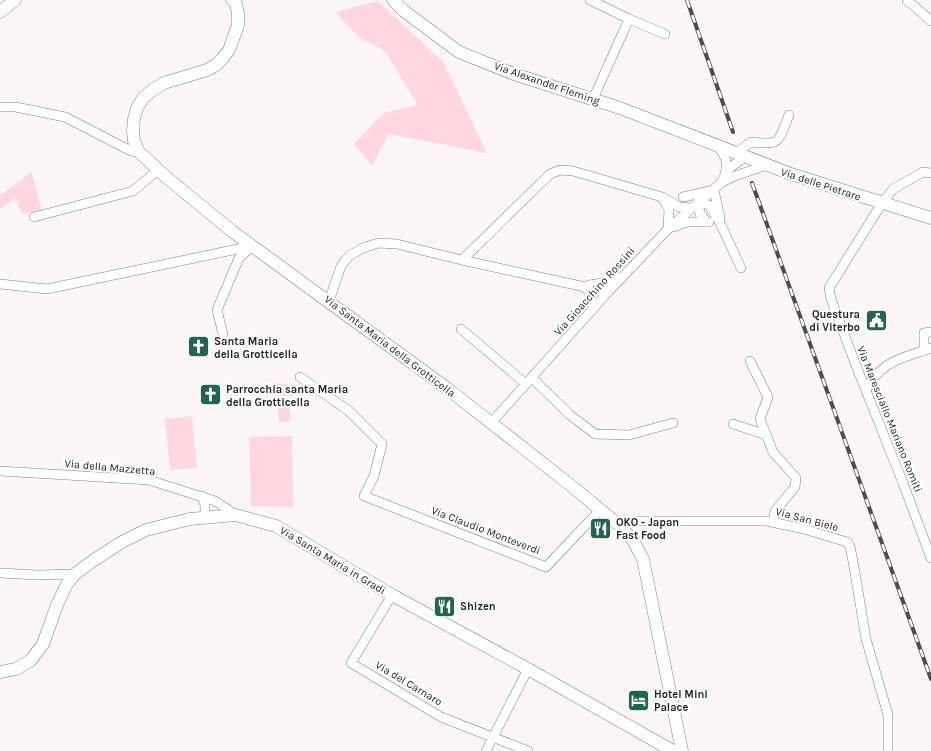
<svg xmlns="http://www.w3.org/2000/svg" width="931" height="751" font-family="Karla,sans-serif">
<rect width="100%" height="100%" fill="#fcf6f7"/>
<g fill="#ffd7e1">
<polygon points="378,1 444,63 487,153 389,134 372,166 354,144 384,113 418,105 385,51 360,38 335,12"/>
<polygon points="31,171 42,210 22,214 15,198 0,209 0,195 20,181"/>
<polygon points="272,383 293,385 292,397 271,394"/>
<polygon points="278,400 290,400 290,422 279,422"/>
<polygon points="192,416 197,468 170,470 165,419"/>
<polygon points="292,436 293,507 251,506 249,437"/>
</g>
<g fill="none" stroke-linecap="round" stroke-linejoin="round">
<defs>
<g id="street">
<polyline points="590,0 629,19 593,99"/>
<polyline points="907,0 931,21"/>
<polyline points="629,19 665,34"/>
<polyline points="0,107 16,107 65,117 131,151 139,152"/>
<path d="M 717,145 C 728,158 729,167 722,182"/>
<path d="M 736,153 L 751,142 C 782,146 778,141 789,115"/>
<polyline points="727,171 736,163 746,157"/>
<polyline points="931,173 923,172 893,189 882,203 829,288 831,299 855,363 903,483 931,558"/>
<polyline points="662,197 669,210 668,229"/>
<polyline points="683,197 714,190 720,218"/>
<polyline points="34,217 133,191 158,170"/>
<polyline points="707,222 700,214 698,202 709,205 721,225 741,268"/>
<polyline points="673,227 688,222 709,222"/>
<polyline points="462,260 550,174 560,170 573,171 662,197 679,207 692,208"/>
<polyline points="0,284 47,289 252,246"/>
<polyline points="589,285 603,283 622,277"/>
<path d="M 584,286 C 591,292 592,299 593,308"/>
<polyline points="329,301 341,266 349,256 363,248 378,243 397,244 462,260 608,292"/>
<polyline points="461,329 526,384"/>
<polyline points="223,334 217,310 239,258 252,246"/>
<polyline points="924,351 924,333 931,332"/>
<polyline points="750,361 768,397 760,419 773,452 796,478 795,487 775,511 773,522"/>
<polyline points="300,377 349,411 382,444 374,476 364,496 546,567 600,510"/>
<polyline points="532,378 570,415 595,434 629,435 673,423"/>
<path d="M 866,390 C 882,360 901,359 931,348"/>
<polyline points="491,423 608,292 668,229 722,182 735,176 767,165"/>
<polyline points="733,424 766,435"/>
<polyline points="0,471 149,480 215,501 236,515"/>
<polyline points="202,496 205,505 205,517"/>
<polyline points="620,526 631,521 767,521 804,529 847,542 850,546 854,567 866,639 888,715 888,751"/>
<polyline points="0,573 38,575 75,574"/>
<polyline points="392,595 351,663 441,717 528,751"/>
<polyline points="486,751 528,669"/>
</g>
<g id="secondary">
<polyline points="232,0 236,4 238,13 238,25 229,50 223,58 216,65 207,70 164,83 154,89 143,98 137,108 134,119 133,131 134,141 139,152 166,177 233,232 448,389 569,484 620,526 633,540 643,559 682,751"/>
<polyline points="393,0 404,11 459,52 514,74 620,108 791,174 931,218"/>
<polyline points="0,12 15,0"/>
<polyline points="0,672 16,669 31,660 43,644 57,605 67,584 75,574 94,560 122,542 146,530 190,519 236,515 276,526 392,595 528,669 673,751"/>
</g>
</defs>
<use href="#street" stroke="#847f80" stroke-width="10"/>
<use href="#secondary" stroke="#847f80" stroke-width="13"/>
<use href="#street" stroke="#fff" stroke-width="9"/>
<use href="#secondary" stroke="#fff" stroke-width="12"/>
<defs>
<g id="rail">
<polyline points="687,0 733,132"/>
<polyline points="752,183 931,679"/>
</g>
</defs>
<use href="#rail" stroke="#4e4b4c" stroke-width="4"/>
<use href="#rail" stroke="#fff" stroke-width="2.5" stroke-dasharray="8" stroke-linecap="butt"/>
</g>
<defs>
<symbol id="civic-square" viewBox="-11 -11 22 22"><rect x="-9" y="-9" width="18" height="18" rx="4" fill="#226351" stroke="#fff"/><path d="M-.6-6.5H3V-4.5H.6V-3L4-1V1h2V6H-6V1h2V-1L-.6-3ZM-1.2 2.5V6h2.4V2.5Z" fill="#fff"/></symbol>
<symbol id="church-square" viewBox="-11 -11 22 22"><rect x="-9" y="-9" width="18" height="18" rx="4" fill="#226351" stroke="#fff"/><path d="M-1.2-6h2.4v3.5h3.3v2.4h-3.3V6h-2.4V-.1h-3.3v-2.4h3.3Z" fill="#fff"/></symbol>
<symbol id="restaurant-square" viewBox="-11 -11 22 22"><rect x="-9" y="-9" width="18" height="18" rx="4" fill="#226351" stroke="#fff"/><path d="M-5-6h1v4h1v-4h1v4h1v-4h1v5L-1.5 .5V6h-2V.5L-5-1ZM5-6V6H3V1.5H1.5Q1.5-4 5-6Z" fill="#fff"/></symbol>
<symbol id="hotel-square" viewBox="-11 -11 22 22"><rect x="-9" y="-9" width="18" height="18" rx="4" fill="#226351" stroke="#fff"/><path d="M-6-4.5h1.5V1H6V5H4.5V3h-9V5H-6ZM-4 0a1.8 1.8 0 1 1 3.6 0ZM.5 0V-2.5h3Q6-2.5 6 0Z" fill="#fff"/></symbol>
</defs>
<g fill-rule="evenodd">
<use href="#civic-square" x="864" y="308" width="25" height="25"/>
<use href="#church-square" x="186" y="334" width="25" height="25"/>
<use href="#church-square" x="198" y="382" width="25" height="25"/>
<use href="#restaurant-square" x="588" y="516" width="25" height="25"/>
<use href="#restaurant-square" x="432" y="594" width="25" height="25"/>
<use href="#hotel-square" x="626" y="688" width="25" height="25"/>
</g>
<g text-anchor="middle" stroke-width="4" stroke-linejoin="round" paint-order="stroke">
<g font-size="11" fill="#201e1e" stroke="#fff">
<text transform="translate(547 83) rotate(19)" y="4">Via Alexander Fleming</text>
<text transform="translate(821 184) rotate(18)" y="4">Via delle Pietrare</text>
<text transform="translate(594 291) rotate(-48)" y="4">Via Gioacchino Rossini</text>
<text transform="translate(390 346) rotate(37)" y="4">Via Santa Maria della Grotticella</text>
<text transform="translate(890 419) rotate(68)" y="4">Via Maresciallo Mariano Romiti</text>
<text transform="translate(110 467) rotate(5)" y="4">Via della Mazzetta</text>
<text transform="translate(807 519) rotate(15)" y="4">Via San Biele</text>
<text transform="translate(486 530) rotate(21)" y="4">Via Claudio Monteverdi</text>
<text transform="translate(333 560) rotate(31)" y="4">Via Santa Maria in Gradi</text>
<text transform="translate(409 683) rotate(31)" y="4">Via del Carnaro</text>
</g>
<g font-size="11" font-weight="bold" fill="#201e1e" stroke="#fff" text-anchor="start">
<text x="860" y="318" text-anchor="end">Questura<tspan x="860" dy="13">di Viterbo</tspan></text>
<text x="214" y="345">Santa Maria<tspan x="214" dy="13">della Grotticella</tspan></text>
<text x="226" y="393">Parrocchia santa Maria<tspan x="226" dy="13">della Grotticella</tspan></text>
<text x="616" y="526">OKO - Japan<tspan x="616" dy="13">Fast Food</tspan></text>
<text x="460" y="610">Shizen</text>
<text x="654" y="698">Hotel Mini<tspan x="654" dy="13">Palace</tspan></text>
</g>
</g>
</svg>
